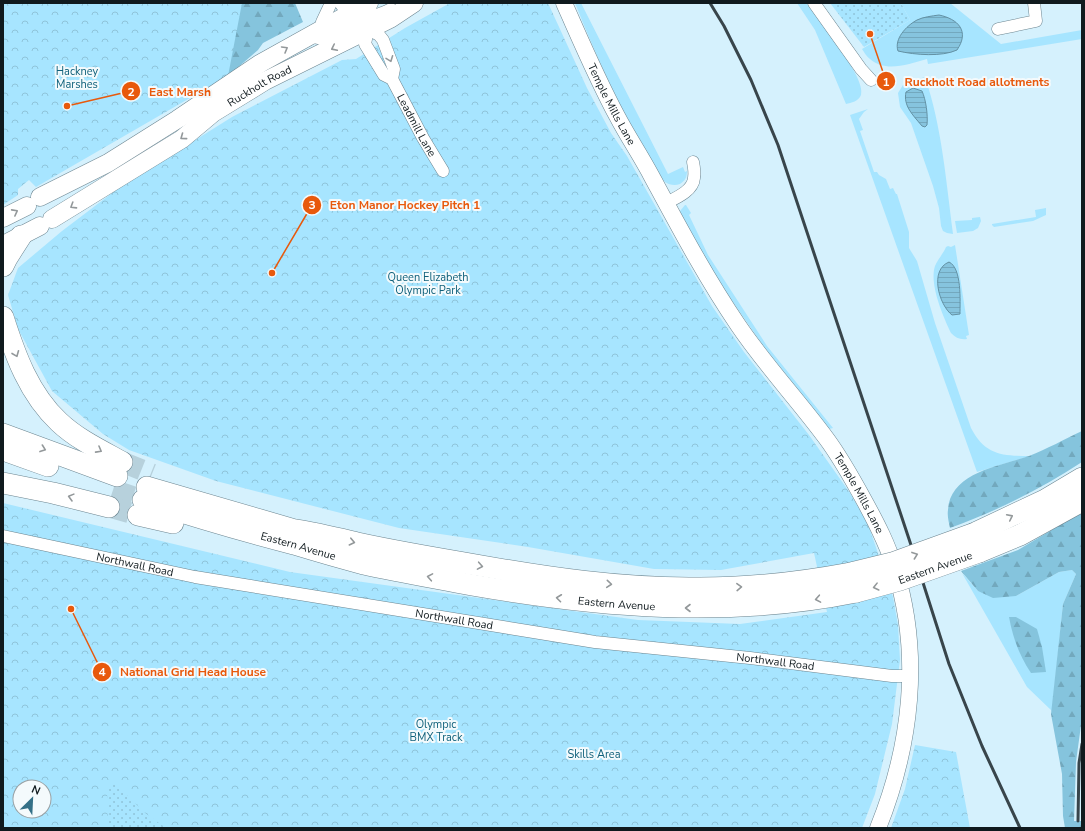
<svg xmlns="http://www.w3.org/2000/svg" width="1085" height="831" font-family="'Nunito Sans',sans-serif">
<defs>
<pattern id="forest-firs" width="22" height="20" patternUnits="userSpaceOnUse"><rect width="22" height="20" fill="#85c4dd"/><path d="M5 1l3.5 6h-7zM16 11l3.5 6h-7z" fill="#72a8bd"/></pattern>
<pattern id="park-crowns" width="20" height="18" patternUnits="userSpaceOnUse"><rect width="20" height="18" fill="#a7e5ff"/><path d="M2 6a3 3 0 1 1 6 0M12 15a3 3 0 1 1 6 0" fill="none" stroke="#8fc4da"/></pattern>
<pattern id="garden-dots" width="8" height="8" patternUnits="userSpaceOnUse"><rect width="8" height="8" fill="#a7e5ff"/><path d="M2 2h.1M6 6h.1" fill="none" stroke="#8fc4da" stroke-width="1.8" stroke-linecap="round"/></pattern>
<pattern id="water-rules" width="6" height="5" patternUnits="userSpaceOnUse"><rect width="6" height="5" fill="#86c4de"/><path d="M0 2.5h6" fill="none" stroke="#73a8be"/></pattern>
</defs>
<rect width="100%" height="100%" fill="#d5f1fd"/>
<g fill="#a7e5ff">
<path d="M 575,3 L 581,3 L 668,174 L 683,167 L 685,172 L 687,171 C 687,177 685,181 680,184 C 675,186 669,185 665,182 C 658,176 650,160 645,151 C 618,104 595,54 575,3 Z"/>
<path d="M 797,3 L 806,3 C 817,18 867,78 861,95 C 859,101 851,103 846,104 L 815,30 Z"/>
<path d="M 901,3 L 950,3 L 1001,44 L 1082,30 L 1082,39 L 928,64 L 927,59 C 908,64 886,73 870,59 C 867,57 864,52 862,49 L 910,20 Z"/>
<path d="M 925,77 C 942,127 946,181 953,234 L 947,233 L 943,231 L 941,226 L 939,208 L 933,186 L 911,123 L 900,107 L 898,93 L 903,85 L 908,82 Z"/>
<path d="M 868,109 L 864,112 L 859,119 L 863,130 L 860,131 L 874,172 L 877,172 L 879,175 L 886,179 L 890,189 L 893,188 L 896,194 L 897,194 L 909,232 L 909,248 L 917,261 L 935,323 L 971,428 C 985,455 1002,456 1030,456 L 977,472 L 850,115 Z"/>
<polygon points="685,205 686,205 691,213 689,215 708,255 767,346 833,428 829,429 764,347 710,269 680,217 680,211"/>
<polygon points="1046,208 1046,215 1033,221 994,227 992,225 992,224 1036,217 1035,210"/>
<polygon points="980,217 981,221 978,228 973,231 957,233 955,221 972,220 972,218"/>
<path d="M 955,245 L 969,335 L 966,336 L 967,339 C 960,340 956,338 951,333 C 943,316 929,284 935,266 C 938,259 943,254 946,247 L 948,246 L 951,247 Z"/>
<polygon points="1072,570 1076,574 1063,604 1052,711 1027,687 962,573 978,591 1016,596 1059,572"/>
</g>
<g fill="url(#forest-firs)">
<polygon points="225,3 295,3 303,22 263,43 258,50 228,76"/>
<path d="M 1082,431 L 1082,462 C 1039,490 999,510 950,528 C 949,523 947,516 948,510 C 950,472 1001,466 1029,456 C 1047,449 1065,439 1082,431 Z"/>
<polygon points="1082,512 1082,718 1076,762 1074,821 1082,821 1082,828 1065,828 1063,816 1062,774 1051,714 1063,604 1076,574 1072,570 1059,572 1016,596 993,598 978,591 961,571 1018,550"/>
<path d="M 1009,617 L 1016,617 L 1037,629 L 1042,647 L 1046,672 L 1031,673 C 1019,655 1013,638 1009,617 Z"/>
</g>
<g fill="url(#park-crowns)" fill-rule="evenodd">
<polygon points="3,3 242,3 228,76 36,187 29,180 18,189 18,195 3,205"/>
<path d="M 450,3 L 548,3 L 587,88 L 611,133 L 627,156 L 712,306 L 744,352 L 809,435 L 850,493 L 868,524 L 893,597 L 898,625 L 900,660 L 892,724 L 875,794 L 862,828 L 3,828 L 3,503 L 290,572 L 638,620 L 740,624 L 827,612 L 814,553 L 721,570 L 654,569 L 528,547 L 399,528 L 216,481 L 129,450 L 103,434 L 52,391 L 18,329 L 8,295 L 18,268 L 62,231 L 120,187 L 149,169 L 232,117 L 342,60 L 356,59 L 405,28 ZM 20,787 L 44,787 L 44,811 L 20,811 Z"/>
<polygon points="915,745 956,752 970,828 891,828 905,789"/>
</g>
<g fill="url(#garden-dots)">
<polygon points="830,3 901,3 910,20 864,47"/>
<polygon points="107,785 117,785 145,813 166,828 108,828"/>
</g>
<g fill="url(#water-rules)" stroke="#6391a4">
<path d="M 939,15 C 958,19 970,31 957,50 C 942,57 915,55 898,51 C 894,39 906,26 917,20 C 923,17 932,16 939,15 Z"/>
<path d="M 913,88 L 922,91 C 926,100 928,115 927,125 L 925,127 L 922,126 C 913,115 903,106 906,92 Z"/>
<path d="M 949,262 C 962,268 960,301 960,314 L 952,315 C 939,305 929,270 949,262 Z"/>
</g>
<g fill="none" stroke-linecap="round" stroke-linejoin="round">
<g stroke="#b7d1dc" stroke-width="21" stroke-dasharray="21 10" stroke-linecap="butt">
<polyline points="122,462 152,474"/>
<polyline points="113,490 143,500"/>
<polyline points="109,507 138,515"/>
</g>
<defs>
<g id="street">
<polyline points="340,3 343,7 356,11"/>
<polyline points="814,3 861,69 871,80"/>
<polyline points="356,11 368,29 379,35 383,40 394,69 392,79"/>
<path d="M 359,15 C 372,17 379,15 391,9"/>
<polyline points="321,29 322,22 331,3"/>
<path id="s1" d="M 368,29 L 365,44 L 384,75 L 392,79 L 423,138 L 443,171"/>
<polyline points="998,29 1036,21 1034,3"/>
<polyline points="309,36 322,39 353,24 365,24"/>
<path d="M 666,203 C 676,198 693,191 694,178 C 695,173 694,167 693,162"/>
<path id="s2" d="M 3,536 L 195,577 L 552,635 L 595,642 L 750,658 L 892,676 L 910,676"/>
</g>
<g id="secondary">
<path id="s3" d="M 564,3 C 581,41 597,79 617,116 C 628,137 641,156 652,177 C 679,227 706,278 738,325 C 765,365 798,400 826,438 C 841,458 853,480 865,502 C 877,524 888,545 895,569 C 922,655 911,746 878,828"/>
</g>
<g id="primary">
<polyline points="40,197 108,163 178,119 261,63 369,3"/>
<polyline points="3,218 27,206"/>
<path id="s4" d="M 52,219 L 182,139 L 213,113 L 244,94 L 265,81 L 390,19 L 414,3"/>
<polyline points="9,242 40,226"/>
</g>
<g id="highway">
<polyline points="3,266 7,258 21,236"/>
<path d="M 3,317 C 15,355 29,394 59,422 C 77,439 100,450 122,462"/>
<polyline points="3,434 117,476"/>
<polyline points="3,450 48,466"/>
<polyline points="3,483 53,493 109,507"/>
<path d="M 147,487 L 295,530 C 316,533 336,538 357,543 C 398,552 440,559 482,566 C 550,578 619,588 689,588 C 743,589 797,583 851,573"/>
<path id="s5" d="M 143,500 C 193,516 243,531 294,544 C 317,551 341,558 364,564 C 400,572 436,578 472,585 C 599,607 728,618 856,592"/>
<polyline points="138,515 173,523"/>
<polyline points="975,533 1045,500 1082,478"/>
<polyline points="979,552 1020,535 1082,501"/>
</g>
</defs>
<use href="#street" stroke="#6c8590" stroke-width="13"/>
<use href="#secondary" stroke="#6c8590" stroke-width="17"/>
<use href="#primary" stroke="#6c8590" stroke-width="19"/>
<use href="#highway" stroke="#6c8590" stroke-width="22"/>
<use href="#street" stroke="#fff" stroke-width="12"/>
<use href="#secondary" stroke="#fff" stroke-width="16"/>
<use href="#primary" stroke="#fff" stroke-width="18"/>
<use href="#highway" stroke="#fff" stroke-width="21"/>
<g stroke="#38454b" stroke-width="3">
<polyline points="710,3 724,26 751,80 778,145 910,542 949,664 982,746 1020,828"/>
<polyline points="1078,821 1079,763 1082,744"/>
</g>
<defs>
<g id="highway-bridge">
<polyline points="851,573 892,563 975,533"/>
<path id="s6" d="M 856,592 L 900,580 L 979,552"/>
</g>
</defs>
<use href="#highway-bridge" stroke="#6c8590" stroke-width="22" stroke-linecap="butt"/>
<use href="#highway-bridge" stroke="#fff" stroke-width="21"/>
</g>
<defs><path id="oneway-chevron" d="M-2-3.5L2.5 0L-2 3.5" fill="none" stroke-width="1.6" stroke-linecap="round" stroke-linejoin="round"/></defs>
<g stroke="#93989a">
<use href="#oneway-chevron" transform="translate(334 48) rotate(154)"/>
<use href="#oneway-chevron" transform="translate(285 49) rotate(-30)"/>
<use href="#oneway-chevron" transform="translate(390 59) rotate(69)"/>
<use href="#oneway-chevron" transform="translate(183 137) rotate(144)"/>
<use href="#oneway-chevron" transform="translate(73 206) rotate(148)"/>
<use href="#oneway-chevron" transform="translate(15 212) rotate(-28)"/>
<use href="#oneway-chevron" transform="translate(16 354) rotate(68)"/>
<use href="#oneway-chevron" transform="translate(43 449) rotate(20)"/>
<use href="#oneway-chevron" transform="translate(99 450) rotate(29)"/>
<use href="#oneway-chevron" transform="translate(71 497) rotate(-165)"/>
<use href="#oneway-chevron" transform="translate(1010 517) rotate(-26)"/>
<use href="#oneway-chevron" transform="translate(352 542) rotate(13)"/>
<use href="#oneway-chevron" transform="translate(915 555) rotate(-20)"/>
<use href="#oneway-chevron" transform="translate(480 566) rotate(10)"/>
<use href="#oneway-chevron" transform="translate(430 577) rotate(-170)"/>
<use href="#oneway-chevron" transform="translate(609 584) rotate(5)"/>
<use href="#oneway-chevron" transform="translate(739 587) rotate(-2)"/>
<use href="#oneway-chevron" transform="translate(876 587) rotate(166)"/>
<use href="#oneway-chevron" transform="translate(559 598) rotate(-173)"/>
<use href="#oneway-chevron" transform="translate(818 599) rotate(170)"/>
<use href="#oneway-chevron" transform="translate(688 608) rotate(180)"/>
</g>
<g text-anchor="middle" stroke-width="4" stroke-linejoin="round" paint-order="stroke">
<g font-size="11" fill="#10617b" stroke="#f4fafc">
<text x="77" y="75">Hackney<tspan x="77" dy="13">Marshes</tspan></text>
<text x="428" y="281">Queen Elizabeth<tspan x="428" dy="13">Olympic Park</tspan></text>
<text x="436" y="728">Olympic<tspan x="436" dy="13">BMX Track</tspan></text>
<text x="594" y="758">Skills Area</text>
</g>
<g font-size="11" fill="#101a1e" stroke="#f4fafc">
<text dy="4" stroke="none"><textPath href="#s4" startOffset="247">Ruckholt Road</textPath></text>
<text dy="4" stroke="none"><textPath href="#s3" startOffset="112">Temple Mills Lane</textPath></text>
<text dy="4" stroke="none"><textPath href="#s1" startOffset="113">Leadmill Lane</textPath></text>
<text dy="4" stroke="none"><textPath href="#s3" startOffset="574">Temple Mills Lane</textPath></text>
<text dy="4" stroke="none"><textPath href="#s5" startOffset="162">Eastern Avenue</textPath></text>
<text dy="4" stroke="none"><textPath href="#s2" startOffset="135">Northwall Road</textPath></text>
<text dy="4" stroke="none"><textPath href="#s6" startOffset="83">Eastern Avenue</textPath></text>
<text dy="4" stroke="none"><textPath href="#s5" startOffset="486">Eastern Avenue</textPath></text>
<text dy="4" stroke="none"><textPath href="#s2" startOffset="459">Northwall Road</textPath></text>
<text dy="4" stroke="none"><textPath href="#s2" startOffset="783">Northwall Road</textPath></text>
</g>
</g>
<path fill="none" stroke="#e8590c" stroke-width="1.5" d="M870 34L886 81M67 106L131 91M272 273L312 205M71 609L102 672"/>
<g fill="#e8590c" stroke="#f4fafc" stroke-width="1.5">
<circle cx="870" cy="34" r="4"/>
<circle cx="67" cy="106" r="4"/>
<circle cx="272" cy="273" r="4"/>
<circle cx="71" cy="609" r="4"/>
<circle cx="886" cy="81" r="10"/>
<circle cx="131" cy="91" r="10"/>
<circle cx="312" cy="205" r="10"/>
<circle cx="102" cy="672" r="10"/>
</g>
<g font-size="12" text-anchor="middle" font-weight="bold" fill="#fff">
<text x="886" y="86">1</text>
<text x="131" y="96">2</text>
<text x="312" y="209">3</text>
<text x="102" y="676">4</text>
</g>
<g font-size="12" text-anchor="middle" font-weight="bold" fill="#e8590c" stroke="#f4fafc" stroke-width="4" stroke-linejoin="round" paint-order="stroke">
<text x="977" y="86">Ruckholt Road allotments</text>
<text x="180" y="96">East Marsh</text>
<text x="405" y="209">Eton Manor Hockey Pitch 1</text>
<text x="193" y="676">National Grid Head House</text>
</g>
<rect width="1085" height="831" fill="none" stroke="#101a1e" stroke-width="8"/>
<g transform="translate(32 799) rotate(24)"><circle r="19" fill="#f4fafc" stroke="#99a0a3"/>
<path d="M0-3L7 15L0 10L-7 15Z" fill="#347087"/>
<text y="-6" font-size="11" font-weight="bold" text-anchor="middle" fill="#101a1e">N</text>
</g>
</svg>
